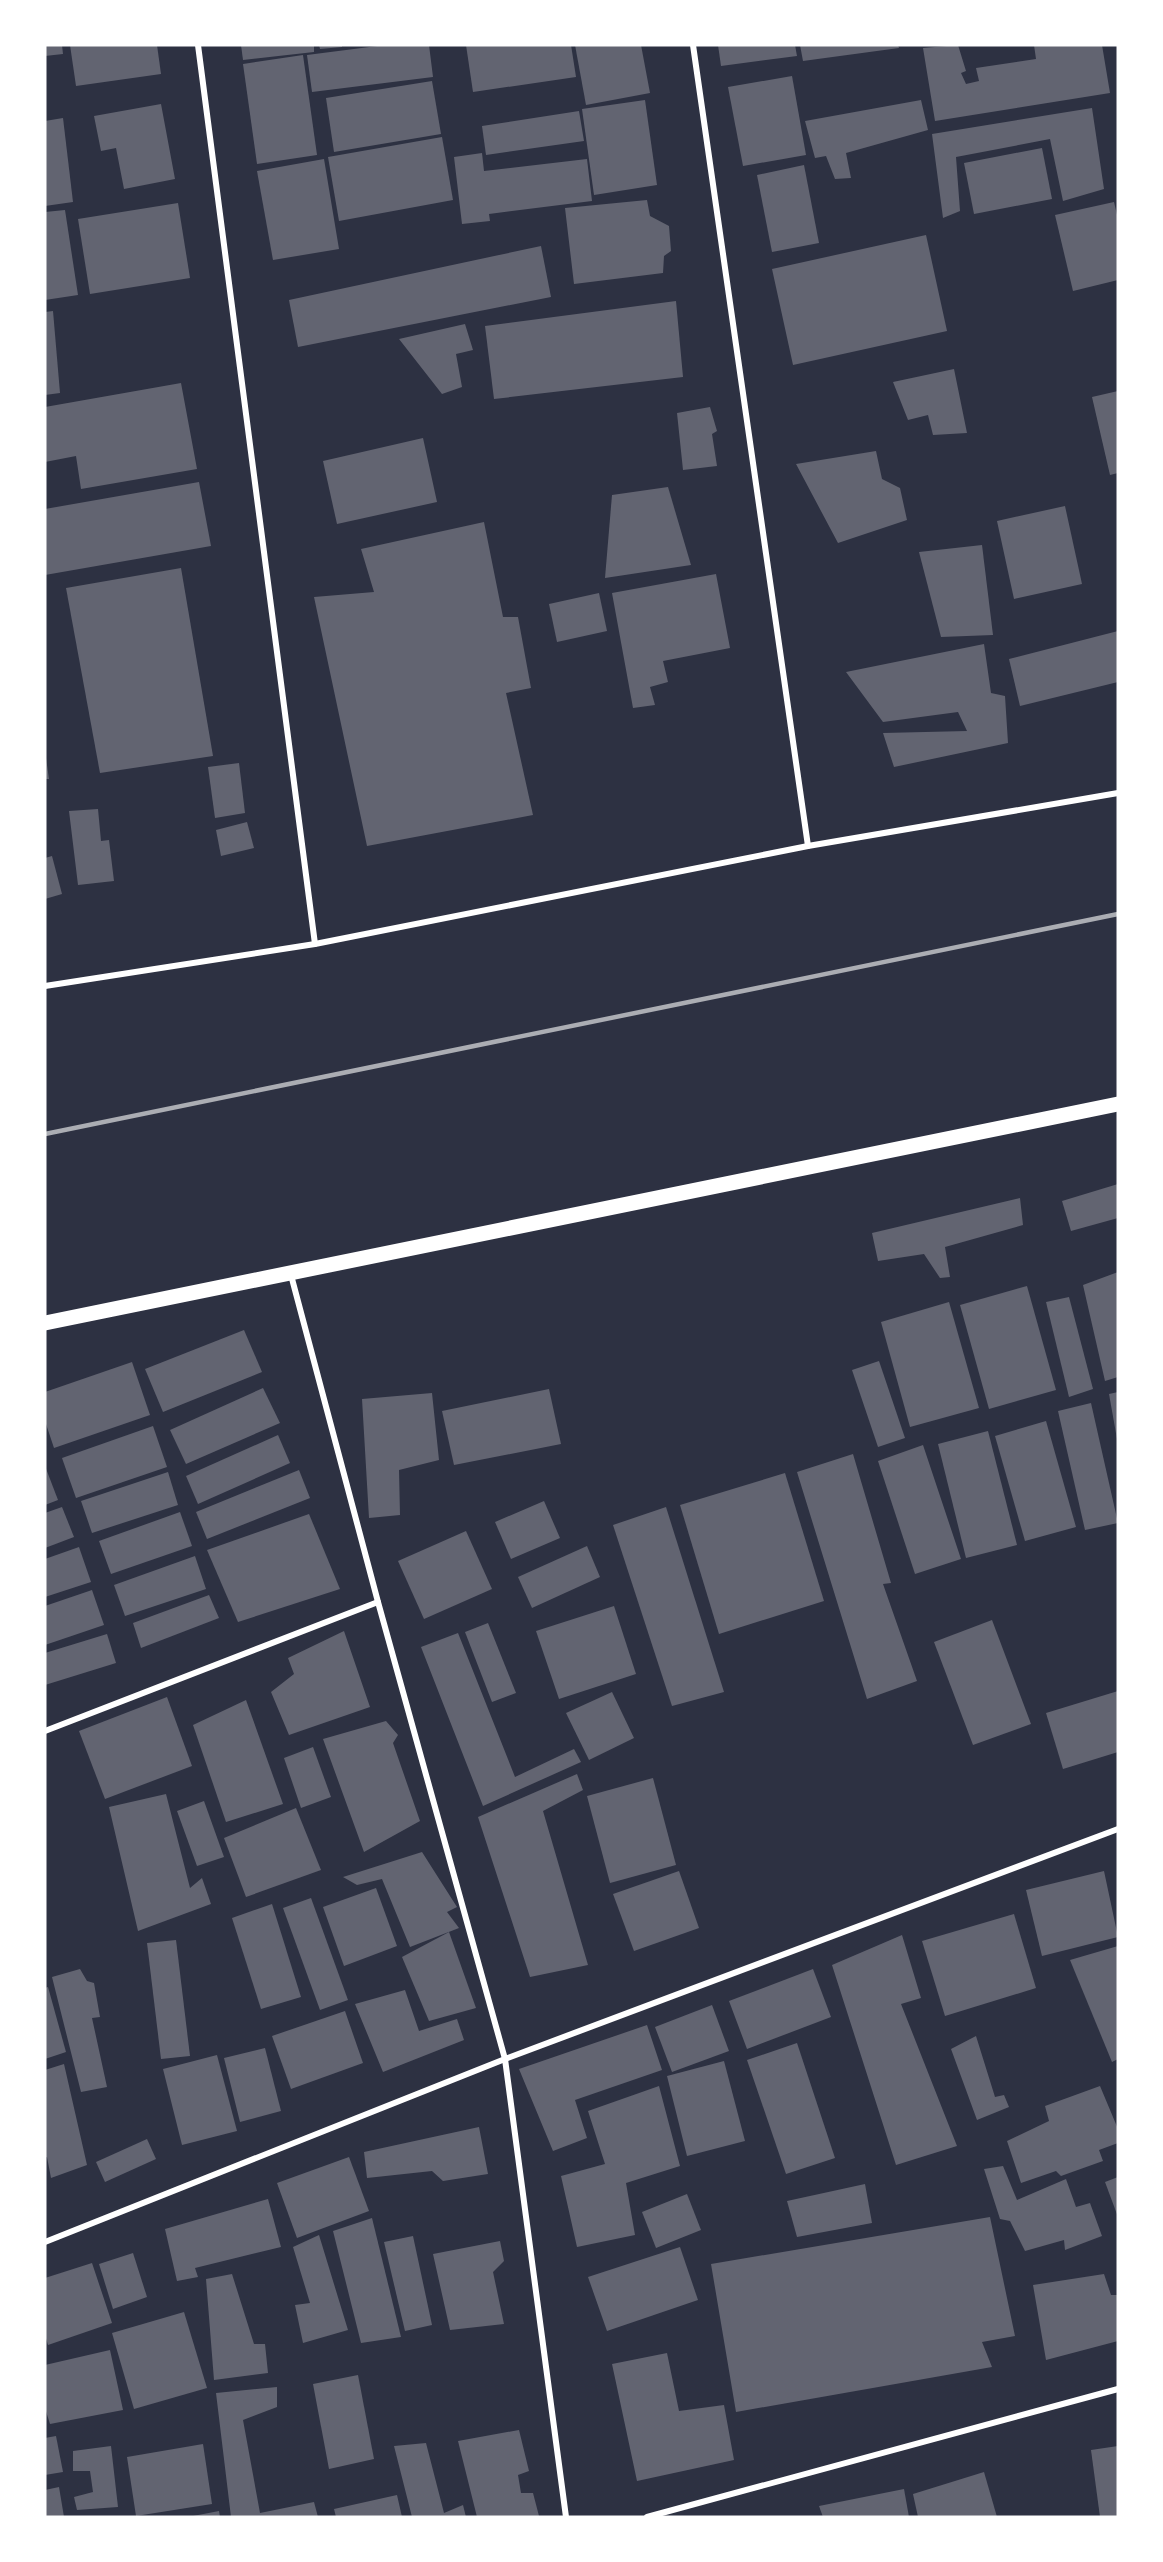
<svg xmlns="http://www.w3.org/2000/svg" width="1163" height="2562" font-family="'DejaVu Sans',sans-serif">
<rect width="100%" height="100%" fill="#2d3142"/>
<g fill="#626471">
<polygon points="45,45 62,45 63,54 45,56"/>
<polygon points="70,45 157,45 161,74 76,86"/>
<polygon points="241,45 314,45 314,52 243,60"/>
<polygon points="319,45 342,45 342,47 320,49"/>
<polygon points="385,45 429,45 433,77 312,92 307,55"/>
<polygon points="466,45 571,45 576,77 473,92"/>
<polygon points="575,45 641,45 650,93 586,105"/>
<polygon points="718,45 795,45 797,56 721,66"/>
<polygon points="800,45 898,45 899,48 803,61"/>
<polygon points="958,45 966,71 961,73 966,84 979,81 976,68 1036,59 1034,45 1102,45 1110,93 935,121 923,48"/>
<polygon points="303,55 317,155 257,164 243,64"/>
<polygon points="792,76 806,155 743,166 728,87"/>
<polygon points="432,81 441,134 334,152 326,98"/>
<polygon points="645,100 657,185 594,195 582,109"/>
<polygon points="921,100 928,130 846,153 851,178 835,179 826,156 815,158 805,121"/>
<polygon points="161,104 175,179 124,189 116,148 101,151 94,116"/>
<polygon points="1092,108 1104,189 1063,201 1050,139 956,157 960,211 943,218 932,134"/>
<polygon points="579,111 584,141 486,155 482,126"/>
<polygon points="63,118 73,202 45,206 45,121"/>
<polygon points="442,137 453,200 339,221 328,157"/>
<polygon points="1042,148 1052,199 974,214 964,163"/>
<polygon points="482,153 484,171 587,159 592,201 489,214 490,221 462,224 454,157"/>
<polygon points="324,159 339,249 273,260 257,171"/>
<polygon points="804,165 819,243 772,252 757,175"/>
<polygon points="647,200 650,216 669,226 671,251 664,256 663,273 574,284 565,208"/>
<polygon points="1114,202 1118,219 1118,280 1073,291 1055,215"/>
<polygon points="178,203 190,278 90,294 78,219"/>
<polygon points="65,210 78,295 45,300 45,212"/>
<polygon points="926,235 947,331 793,365 772,269"/>
<polygon points="541,246 551,297 298,347 289,300"/>
<polygon points="676,301 683,377 494,399 485,326"/>
<polygon points="53,311 60,393 45,395 45,312"/>
<polygon points="465,324 473,350 456,354 462,387 442,394 399,339"/>
<polygon points="954,369 967,433 933,435 928,415 908,420 893,382"/>
<polygon points="181,383 197,469 81,489 76,456 45,462 45,407"/>
<polygon points="1118,391 1118,473 1110,475 1092,397"/>
<polygon points="710,407 717,431 712,434 717,466 683,470 677,413"/>
<polygon points="423,438 437,502 337,524 323,461"/>
<polygon points="876,451 882,479 900,488 907,520 838,543 796,464"/>
<polygon points="199,482 211,546 45,575 45,509"/>
<polygon points="668,487 691,565 605,578 612,495"/>
<polygon points="1065,506 1082,584 1014,599 997,521"/>
<polygon points="484,522 503,617 518,617 531,688 506,693 533,815 367,846 314,597 374,592 361,549"/>
<polygon points="982,545 993,635 941,637 919,552"/>
<polygon points="181,568 213,756 100,773 66,588"/>
<polygon points="716,574 730,648 663,661 668,682 650,687 655,705 633,708 612,593"/>
<polygon points="599,593 607,631 557,642 549,604"/>
<polygon points="1118,631 1118,682 1020,706 1009,659"/>
<polygon points="984,644 991,693 1005,696 1008,743 894,767 883,733 967,731 958,712 883,722 846,672"/>
<polygon points="46,758 49,779 45,779 45,759"/>
<polygon points="239,763 245,813 215,818 208,767"/>
<polygon points="98,809 101,841 109,840 114,881 78,885 69,811"/>
<polygon points="247,822 254,848 221,856 216,830"/>
<polygon points="52,856 62,894 45,899 45,858"/>
<polygon points="1118,1184 1118,1218 1071,1231 1062,1201"/>
<polygon points="1020,1198 1023,1225 945,1247 950,1277 940,1278 924,1254 878,1261 872,1233"/>
<polygon points="1118,1272 1118,1377 1105,1381 1083,1285"/>
<polygon points="1027,1286 1056,1390 989,1409 960,1305"/>
<polygon points="1069,1297 1093,1389 1069,1397 1046,1302"/>
<polygon points="949,1302 979,1408 910,1427 881,1322"/>
<polygon points="244,1330 262,1372 163,1412 145,1369"/>
<polygon points="879,1361 905,1438 878,1447 852,1370"/>
<polygon points="132,1362 150,1415 54,1448 45,1421 45,1392"/>
<polygon points="263,1388 280,1423 186,1464 170,1430"/>
<polygon points="549,1389 561,1444 454,1465 442,1411"/>
<polygon points="1118,1392 1118,1439 1117,1439 1109,1394"/>
<polygon points="432,1393 439,1460 399,1470 400,1515 369,1518 362,1399"/>
<polygon points="1091,1403 1118,1523 1085,1530 1058,1411"/>
<polygon points="1046,1421 1076,1527 1025,1541 995,1436"/>
<polygon points="153,1426 167,1467 76,1498 62,1458"/>
<polygon points="988,1431 1017,1545 966,1558 938,1444"/>
<polygon points="278,1435 290,1463 198,1504 186,1476"/>
<polygon points="923,1445 961,1559 915,1574 878,1461"/>
<polygon points="853,1454 891,1583 883,1584 917,1681 867,1699 797,1472"/>
<polygon points="45,1466 58,1500 45,1505"/>
<polygon points="299,1470 310,1498 207,1539 196,1512"/>
<polygon points="168,1472 178,1505 92,1533 81,1501"/>
<polygon points="785,1473 824,1601 719,1634 680,1505"/>
<polygon points="544,1501 560,1538 511,1559 495,1522"/>
<polygon points="62,1507 74,1537 45,1548 45,1513"/>
<polygon points="666,1507 724,1692 672,1706 613,1525"/>
<polygon points="180,1512 192,1546 111,1574 99,1541"/>
<polygon points="309,1514 340,1589 238,1622 207,1550"/>
<polygon points="466,1531 492,1589 424,1619 398,1561"/>
<polygon points="587,1546 600,1577 532,1608 518,1577"/>
<polygon points="79,1547 91,1582 45,1597 45,1559"/>
<polygon points="195,1556 206,1589 125,1616 114,1585"/>
<polygon points="92,1590 104,1625 45,1645 45,1606"/>
<polygon points="209,1595 219,1618 141,1648 133,1623"/>
<polygon points="614,1606 636,1674 559,1699 536,1631"/>
<polygon points="992,1620 1031,1724 973,1745 934,1642"/>
<polygon points="488,1623 516,1693 492,1702 465,1632"/>
<polygon points="344,1631 370,1707 289,1735 271,1692 294,1674 288,1658"/>
<polygon points="458,1633 515,1777 574,1749 581,1762 483,1806 421,1647"/>
<polygon points="107,1634 116,1663 45,1685 45,1653"/>
<polygon points="1118,1691 1118,1752 1063,1769 1046,1713"/>
<polygon points="612,1692 634,1738 589,1760 566,1713"/>
<polygon points="167,1697 192,1766 105,1799 79,1731"/>
<polygon points="246,1700 283,1804 226,1822 193,1725"/>
<polygon points="386,1721 398,1735 393,1743 420,1821 364,1852 323,1739"/>
<polygon points="313,1747 331,1797 301,1808 284,1758"/>
<polygon points="577,1774 583,1790 543,1811 588,1965 530,1977 478,1817"/>
<polygon points="653,1778 676,1865 610,1883 587,1796"/>
<polygon points="166,1794 190,1888 202,1878 211,1904 138,1931 109,1807"/>
<polygon points="204,1801 224,1857 197,1866 177,1811"/>
<polygon points="296,1808 321,1870 246,1897 224,1838"/>
<polygon points="422,1852 457,1907 447,1912 459,1928 410,1947 382,1879 357,1885 343,1877"/>
<polygon points="679,1871 699,1928 634,1951 613,1894"/>
<polygon points="1104,1871 1118,1937 1042,1956 1026,1890"/>
<polygon points="376,1888 397,1946 344,1966 323,1907"/>
<polygon points="311,1898 348,2000 320,2010 283,1908"/>
<polygon points="272,1904 301,1997 261,2009 232,1918"/>
<polygon points="1014,1914 1036,1988 945,2016 922,1941"/>
<polygon points="449,1932 476,2008 429,2021 402,1957"/>
<polygon points="902,1935 921,1998 901,2004 957,2146 896,2165 832,1965"/>
<polygon points="176,1940 190,2056 161,2059 147,1943"/>
<polygon points="1118,1946 1118,2059 1112,2062 1070,1960"/>
<polygon points="80,1969 87,1981 94,1983 100,2017 92,2018 107,2087 81,2092 52,1977"/>
<polygon points="813,1969 831,2017 747,2049 729,2001"/>
<polygon points="48,1987 66,2052 45,2059 45,1988"/>
<polygon points="405,1990 419,2031 457,2019 464,2040 383,2072 355,2004"/>
<polygon points="712,2005 729,2051 672,2072 655,2027"/>
<polygon points="345,2011 363,2063 291,2089 272,2036"/>
<polygon points="647,2025 662,2070 575,2100 587,2138 553,2151 519,2069"/>
<polygon points="976,2036 995,2097 1004,2095 1009,2107 977,2120 951,2049"/>
<polygon points="797,2043 835,2158 786,2174 747,2060"/>
<polygon points="265,2048 281,2111 240,2122 224,2058"/>
<polygon points="217,2055 237,2131 182,2145 163,2069"/>
<polygon points="724,2061 745,2141 687,2156 667,2076"/>
<polygon points="64,2064 87,2165 51,2178 47,2157 45,2158 45,2070"/>
<polygon points="659,2086 680,2166 626,2183 635,2235 577,2247 561,2176 605,2164 588,2111"/>
<polygon points="1100,2086 1118,2129 1118,2143 1099,2150 1103,2161 1061,2176 1056,2171 1021,2183 1007,2141 1049,2121 1045,2106"/>
<polygon points="479,2127 488,2174 443,2181 432,2171 367,2178 364,2152"/>
<polygon points="147,2139 156,2159 105,2182 96,2162"/>
<polygon points="349,2157 369,2211 297,2238 277,2183"/>
<polygon points="1003,2166 1017,2200 1066,2179 1076,2207 1090,2203 1102,2236 1065,2250 1064,2240 1025,2251 1010,2221 1000,2219 984,2169"/>
<polygon points="1118,2177 1118,2217 1105,2182"/>
<polygon points="865,2184 872,2223 797,2237 787,2201"/>
<polygon points="687,2194 701,2230 656,2248 642,2212"/>
<polygon points="268,2199 281,2247 195,2268 198,2277 177,2281 165,2229"/>
<polygon points="990,2217 1015,2336 982,2342 992,2367 736,2412 711,2264"/>
<polygon points="372,2218 401,2337 361,2343 333,2231"/>
<polygon points="319,2235 348,2330 303,2343 295,2305 310,2303 293,2247"/>
<polygon points="413,2236 432,2325 405,2331 384,2242"/>
<polygon points="500,2241 504,2261 493,2272 504,2324 450,2330 433,2254"/>
<polygon points="680,2247 698,2300 607,2331 588,2277"/>
<polygon points="133,2253 147,2297 113,2309 99,2264"/>
<polygon points="92,2263 112,2323 48,2345 45,2335 45,2278"/>
<polygon points="232,2274 254,2344 265,2344 268,2373 214,2380 206,2279"/>
<polygon points="1104,2274 1111,2295 1118,2295 1118,2341 1046,2360 1033,2285"/>
<polygon points="184,2312 207,2388 134,2409 112,2333"/>
<polygon points="110,2350 123,2410 50,2424 45,2408 45,2365"/>
<polygon points="667,2353 679,2411 724,2405 734,2460 637,2481 612,2364"/>
<polygon points="358,2375 374,2459 329,2469 313,2384"/>
<polygon points="277,2387 277,2407 243,2420 260,2513 314,2502 318,2517 231,2517 216,2393"/>
<polygon points="519,2430 529,2471 518,2475 521,2493 533,2493 539,2516 477,2517 458,2441"/>
<polygon points="56,2436 63,2472 45,2475 45,2438"/>
<polygon points="426,2443 444,2513 463,2505 466,2517 412,2517 394,2446"/>
<polygon points="203,2444 212,2504 136,2516 127,2457"/>
<polygon points="111,2446 118,2507 77,2510 74,2497 93,2492 90,2471 73,2471 73,2451"/>
<polygon points="1118,2446 1118,2517 1100,2517 1091,2450"/>
<polygon points="984,2472 997,2517 918,2517 913,2494"/>
<polygon points="59,2487 64,2517 45,2517 45,2490"/>
<polygon points="904,2489 909,2517 823,2517 819,2506"/>
<polygon points="397,2495 402,2517 336,2517 334,2509"/>
<polygon points="219,2511 220,2517 193,2517 193,2516"/>
</g>
<g fill="none" stroke-linecap="round" stroke-linejoin="round">
<g stroke="#fff" stroke-width="6">
<polyline points="198,45 315,944"/>
<polyline points="693,45 808,846"/>
<polyline points="45,986 315,944 808,846 1118,793"/>
<polyline points="291,1275 378,1602 505,2059 566,2517"/>
<polyline points="45,1731 378,1602"/>
<polyline points="45,2242 505,2059 1118,1829"/>
<polyline points="647,2517 1118,2389"/>
</g>
<polyline stroke="#fff" stroke-width="15" points="45,1323 1118,1104"/>
<polyline stroke="#abadb3" stroke-width="4.5" points="45,1134 1118,914"/>
</g>
<rect width="1163" height="2562" fill="none" stroke="#ffffff" stroke-width="93"/>
</svg>
